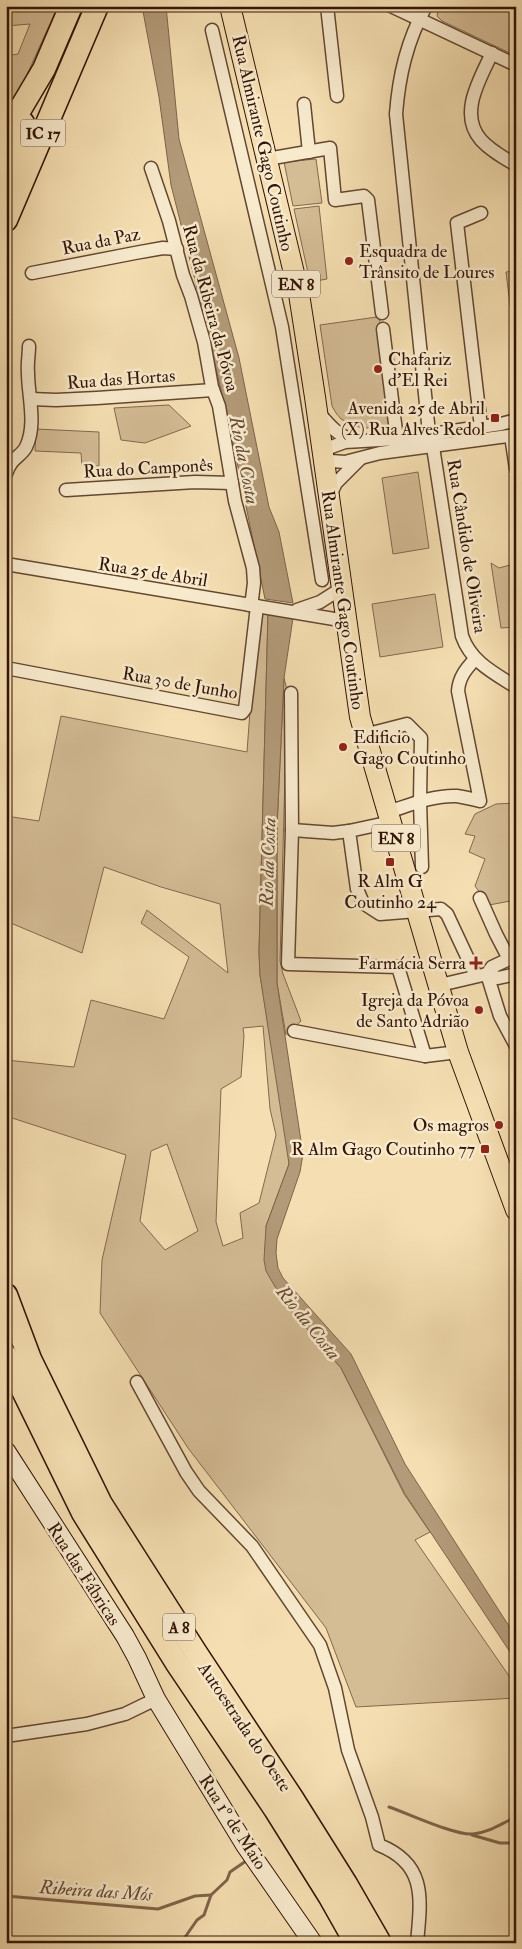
<svg xmlns="http://www.w3.org/2000/svg" width="522" height="1949" font-family="'IM FELL Double Pica',serif">
<rect width="100%" height="100%" fill="#f5dfb2"/>
<filter id="stains"><feTurbulence type="fractalNoise" baseFrequency=".004" numOctaves="4"/><feColorMatrix values="0 0 0 0 .2 0 0 0 0 .09 0 0 0 0 .02 0 0 0 .5 -.17"/></filter>
<radialGradient id="worn" r=".72"><stop offset=".6" stop-color="#630" stop-opacity="0"/><stop offset="1" stop-color="#630" stop-opacity=".3"/></radialGradient>
<g fill="#d4bc95" stroke="#83684e" fill-rule="evenodd">
<polygon points="6,6 58,6 6,121 6,56 18,54 30,24 6,26"/>
<polygon points="439,6 516,6 516,49 512,54 442,21 437,16"/>
<polygon points="316,159 322,203 293,206 284,162"/>
<polygon points="319,206 327,279 310,282 294,209"/>
<polygon points="516,271 516,353 506,272"/>
<polygon points="379,315 392,426 365,428 355,426 341,419 336,413 332,406 320,325 377,317"/>
<polygon points="169,405 191,426 145,443 121,440 114,408"/>
<polygon points="36,429 99,432 99,466 82,466 81,453 35,451"/>
<polygon points="418,472 429,548 393,554 382,478"/>
<polygon points="491,563 499,568 510,565 516,600 516,627 501,628"/>
<polygon points="435,594 443,647 380,657 372,604"/>
<path d="M 261,611 L 268,613 L 259,952 L 260,975 L 289,1154 L 289,1164 L 266,1226 L 284,1302 L 341,1368 L 404,1494 L 430,1532 L 415,1540 L 516,1686 L 516,1698 L 356,1707 L 326,1628 L 188,1448 L 100,1313 L 102,1260 L 126,1155 L 6,1116 L 6,1060 L 74,1067 L 91,1000 L 164,1019 L 189,957 L 141,923 L 147,910 L 228,973 L 220,904 L 161,887 L 104,867 L 82,953 L 6,921 L 6,816 L 39,821 L 61,716 L 247,752 L 253,670 ZM 263,1026 L 270,1109 L 276,1135 L 259,1203 L 240,1213 L 243,1238 L 223,1246 L 216,1222 L 221,1089 L 241,1077 L 244,1036 L 243,1028 ZM 167,1144 L 198,1231 L 165,1250 L 140,1221 L 151,1151 Z"/>
<polygon points="284,678 287,690 287,699 280,961 283,974 301,1021 286,1035 277,983 277,827"/>
<polygon points="516,803 516,900 489,905 475,886 485,859 469,852 475,836 465,834 475,814 496,804"/>
</g>
<g fill="#b39a78" stroke="#7f644b">
<polygon points="142,6 166,6 179,139 239,358 269,507 279,532 293,603 265,599 230,428 194,276 171,185 159,97"/>
<polygon points="268,613 293,618 284,678 277,827 277,983 303,1154 300,1172 277,1239 276,1253 278,1268 283,1278 351,1354 405,1464 516,1637 516,1661 405,1494 341,1368 284,1302 266,1271 264,1260 266,1226 289,1164 260,975 259,952"/>
</g>
<g fill="none" stroke-linecap="round" stroke-linejoin="round">
<g stroke="#7f644b" stroke-width="3">
<path d="M 389,1807 C 407,1813 456,1836 473,1834 C 488,1833 502,1823 516,1817"/>
<polyline points="472,1835 500,1843 516,1843"/>
<polyline points="6,1896 158,1909 195,1896 211,1895"/>
<polyline points="181,1943 197,1920 204,1915 211,1895 227,1880 230,1872 246,1861"/>
</g>
<defs>
<g id="street">
<polyline points="327,6 337,96"/>
<polyline points="391,6 516,65"/>
<path d="M 426,6 C 407,41 399,75 396,114 L 429,433"/>
<polyline points="212,30 282,327 322,580"/>
<path d="M 492,53 C 480,79 458,114 481,140 C 491,151 504,158 516,165"/>
<polyline points="304,104 309,152"/>
<polyline points="267,159 330,148 335,200 364,196 368,200 382,313"/>
<polyline points="151,168 169,221 183,275 191,296 204,342 212,387 219,406 235,501 253,568 254,583 252,599 249,605"/>
<polyline points="32,273 135,253 163,248 177,249"/>
<polyline points="383,329 397,439"/>
<polyline points="31,399 56,400 97,398 213,390"/>
<path d="M 318,412 C 329,425 338,436 355,441"/>
<polyline points="516,420 501,424 397,439 345,442 331,447 323,454 331,461 345,462 380,453 516,435"/>
<polyline points="481,427 457,223 481,213"/>
<polyline points="511,436 516,469"/>
<path d="M 433,447 L 462,636 C 471,662 494,673 516,687"/>
<path d="M 6,474 C 11,457 21,457 26,447 C 37,424 28,396 28,373 C 27,364 29,355 29,346"/>
<polyline points="66,490 195,482 232,483"/>
<polyline points="329,497 336,483 360,459"/>
<polyline points="6,564 346,621"/>
<polyline points="297,610 320,602 342,588"/>
<polyline points="6,668 242,713 245,709 257,606"/>
<polyline points="291,693 292,830 288,964 398,967 425,1056"/>
<polyline points="364,735 407,724 421,738 420,801 422,867"/>
<path d="M 388,812 C 410,805 433,795 457,796 C 464,797 472,799 480,801 L 458,691 C 459,677 466,669 475,659"/>
<polyline points="391,822 349,831 357,889 363,903 380,914 441,909 447,914 476,976"/>
<polyline points="292,830 333,833 349,831"/>
<polyline points="480,898 496,934 509,959 492,967 487,974 500,1016 516,1046"/>
<polyline points="440,985 487,974 498,978 516,974"/>
<polyline points="294,1031 425,1056 458,1052"/>
<path d="M 137,1382 L 186,1472 L 199,1491 L 252,1546 L 320,1645 L 335,1688 L 348,1750 L 372,1817 L 379,1845 C 427,1864 421,1899 417,1943"/>
<polyline points="6,1736 87,1724 125,1714 156,1699"/>
</g>
<polyline id="secondary" points="6,1451 125,1636 137,1658 156,1699 245,1845 313,1943"/>
<polyline id="primary" points="230,6 299,294 315,397 360,717 458,1052 516,1210"/>
<g id="highway">
<polyline points="6,137 12,123 44,69 71,6"/>
<polyline points="6,168 23,123"/>
<polyline points="6,220 97,6"/>
<polyline points="6,1295 30,1359 101,1504 196,1653 292,1798 346,1884 380,1943"/>
<polyline points="6,1356 83,1513 176,1662 275,1809 330,1897 356,1943"/>
</g>
</defs>
<use href="#street" stroke="#634732" stroke-width="15"/>
<use href="#secondary" stroke="#321407" stroke-width="20"/>
<use href="#primary" stroke="#321407" stroke-width="22"/>
<use href="#highway" stroke="#321407" stroke-width="25"/>
<use href="#street" stroke="#f8eacd" stroke-width="12"/>
<use href="#secondary" stroke="#f8eacd" stroke-width="18"/>
<use href="#primary" stroke="#f5dfb2" stroke-width="20"/>
<use href="#highway" stroke="#f5dfb2" stroke-width="22"/>
</g>
<g fill="#8f2418" stroke="#f8eacd" stroke-width="2">
<circle cx="349" cy="261" r="5"/>
<circle cx="378" cy="369" r="5"/>
<rect x="490" y="413" width="10" height="10" rx="2.5"/>
<circle cx="343" cy="747" r="5"/>
<rect x="385" y="857" width="10" height="10" rx="2.5"/>
<path d="M473.5 955.5h5v5h5v5h-5v5h-5v-5h-5v-5h5z"/>
<circle cx="479" cy="1010" r="5"/>
<circle cx="499" cy="1125" r="5"/>
<rect x="480" y="1144" width="10" height="10" rx="2.5"/>
</g>
<g text-anchor="middle" stroke-width="5" stroke-linejoin="round" paint-order="stroke">
<g fill="#f8eacd" stroke="#6d5442" stroke-width="1">
<rect x="20.5" y="119.5" width="45" height="27" rx="4"/>
<rect x="272" y="270.5" width="48" height="27" rx="4"/>
<rect x="372" y="824.5" width="48" height="27" rx="4"/>
<rect x="163" y="1613.5" width="32" height="27" rx="4"/>
</g>
<g font-size="16" font-weight="bold" fill="#321407">
<text x="43" y="139">IC 17</text>
<text x="296" y="290">EN 8</text>
<text x="396" y="844">EN 8</text>
<text x="179" y="1633">A 8</text>
</g>
<g font-size="18" fill="#321407" stroke="#f8eacd">
<text transform="translate(263 143) rotate(77)" y="6">Rua Almirante Gago Coutinho</text>
<text transform="translate(101 241) rotate(-11)" y="6">Rua da Paz</text>
<text transform="translate(211 308) rotate(75)" y="6">Rua da Ribeira da Póvoa</text>
<text transform="translate(121 379) rotate(-4)" y="6">Rua das Hortas</text>
<text transform="translate(148 468) rotate(-3)" y="6">Rua do Camponês</text>
<text transform="translate(467 546) rotate(81)" y="6">Rua Cândido de Oliveira</text>
<text transform="translate(153 572) rotate(9)" y="6">Rua 25 de Abril</text>
<text transform="translate(343 600) rotate(82)" y="6">Rua Almirante Gago Coutinho</text>
<text transform="translate(180 683) rotate(10)" y="6">Rua 30 de Junho</text>
<text transform="translate(84 1574) rotate(57)" y="6">Rua das Fábricas</text>
<text transform="translate(245 1727) rotate(56)" y="6">Autoestrada do Oeste</text>
<text transform="translate(233 1822) rotate(57)" y="6">Rua 1º de Maio</text>
</g>
<g font-size="18" fill="#321407" stroke="#f8eacd" text-anchor="end">
<text x="359" y="257" text-anchor="start">Esquadra de<tspan x="359" dy="21">Trânsito de Loures</tspan></text>
<text x="388" y="365" text-anchor="start">Chafariz<tspan x="388" dy="21">d'El Rei</tspan></text>
<text x="485" y="414">Avenida 25 de Abril<tspan x="485" dy="21">(X) Rua Alves Redol</tspan></text>
<text x="353" y="743" text-anchor="start">Edificio<tspan x="353" dy="21">Gago Coutinho</tspan></text>
<text x="390" y="887" text-anchor="middle">R Alm G<tspan x="390" dy="21">Coutinho 24</tspan></text>
<text x="466" y="969">Farmácia Serra</text>
<text x="469" y="1006">Igreja da Póvoa<tspan x="469" dy="21">de Santo Adrião</tspan></text>
<text x="489" y="1131">Os magros</text>
<text x="475" y="1155">R Alm Gago Coutinho 77</text>
</g>
<g font-size="19" font-style="italic" fill="#664a34" stroke="#f8eacd">
<text transform="translate(245 460) rotate(79)" y="7">Rio da Costa</text>
<text transform="translate(267 862) rotate(-88)" y="7">Rio da Costa</text>
<text transform="translate(309 1322) rotate(51)" y="7">Rio da Costa</text>
<text transform="translate(96 1890) rotate(4)" y="7">Ribeira das Mós</text>
</g>
</g>
<rect width="522" height="1949" fill="none" stroke="#f5dfb2" stroke-width="25"/>
<rect x="8" y="8" width="507" height="1934" fill="none" stroke="#321407" stroke-width="2.5"/>
<rect x="12" y="12" width="497" height="1924" fill="none" stroke="#321407"/>
<rect width="100%" height="100%" filter="url(#stains)"/>
<rect width="100%" height="100%" fill="url(#worn)"/>
</svg>
